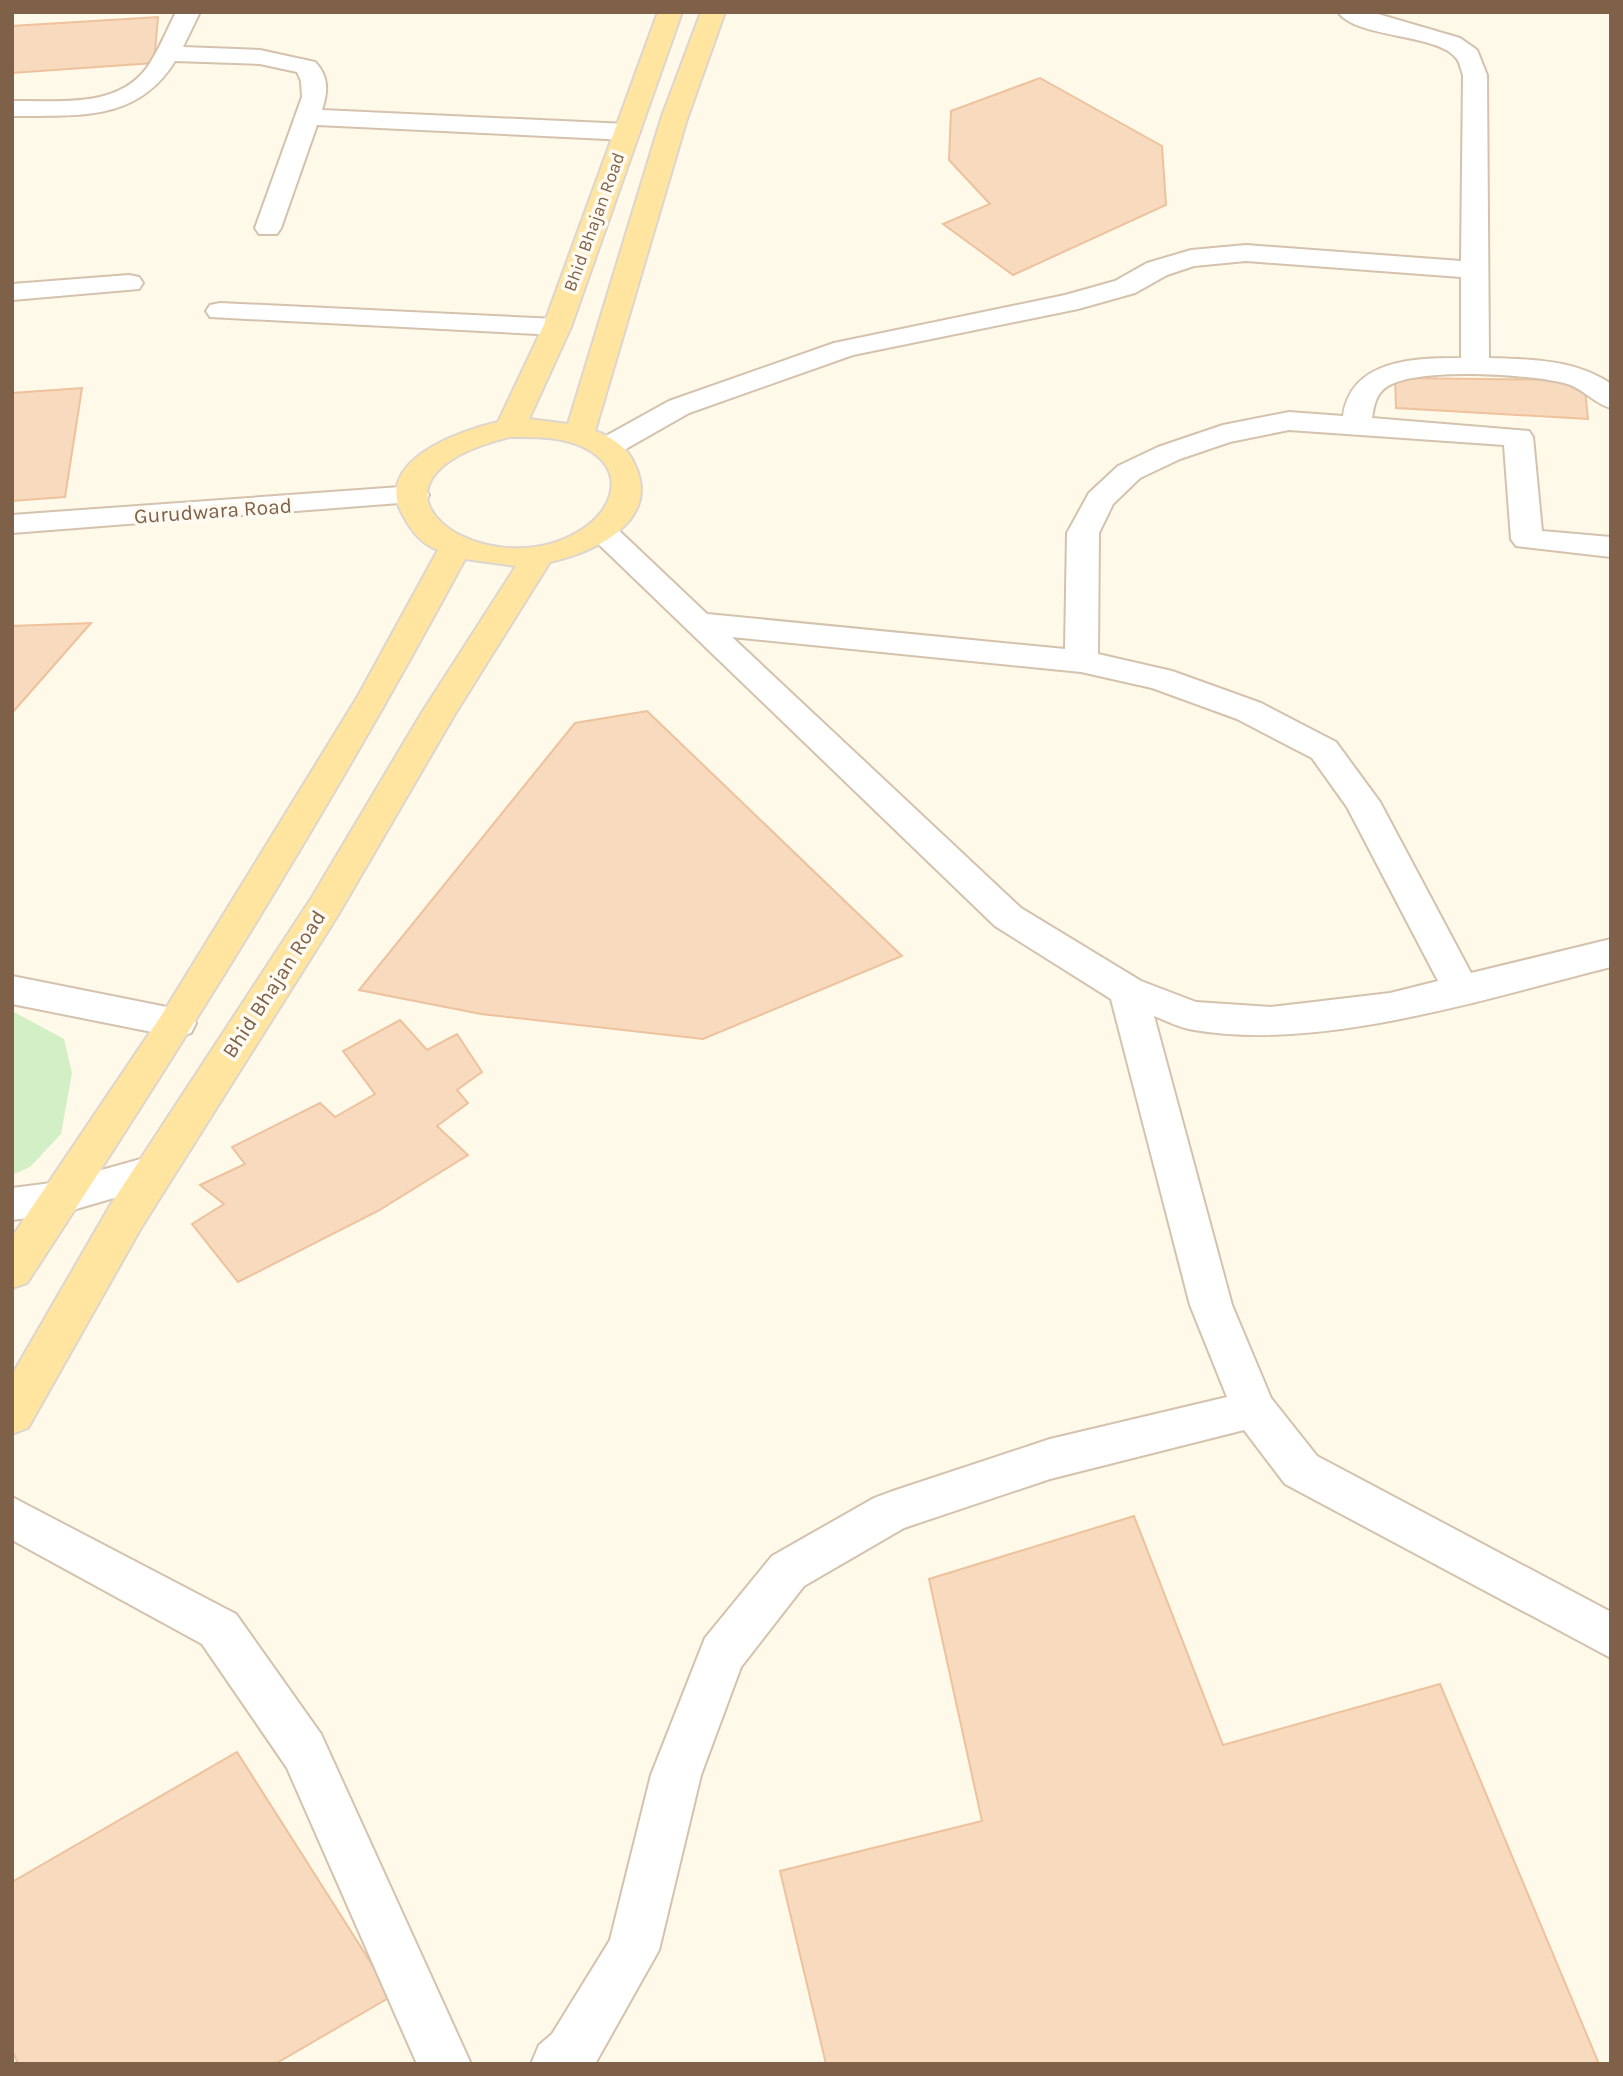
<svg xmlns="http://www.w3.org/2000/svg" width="1623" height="2076" font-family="Karla,sans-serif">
<rect width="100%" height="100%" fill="#fff9ea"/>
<polygon fill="#d2efc5" points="12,1011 64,1039 72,1073 61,1134 30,1167 12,1175"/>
<g fill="#f8dabe" stroke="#edc29c" stroke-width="2">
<polygon points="158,17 154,63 12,73 12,26"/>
<polygon points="1040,78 1162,146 1166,205 1013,275 943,224 990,204 949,160 951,111"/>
<polygon points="1395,378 1584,380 1588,419 1396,408"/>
<polygon points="82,388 65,497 12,501 12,393"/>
<polygon points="91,623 12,713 12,626"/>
<polygon points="647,711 902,956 703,1039 481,1014 359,990 575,723"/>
<polygon points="400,1020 427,1050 457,1034 482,1072 457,1090 468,1103 437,1126 468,1155 378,1211 238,1282 192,1224 224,1204 200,1185 245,1164 232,1147 320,1103 335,1117 375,1094 343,1051"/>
<polygon points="1134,1516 1223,1745 1440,1684 1599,2064 826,2064 780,1871 982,1821 929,1579"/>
<polygon points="237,1752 392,1996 275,2064 18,2064 12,2050 12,1882"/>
</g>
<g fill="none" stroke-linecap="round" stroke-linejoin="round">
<defs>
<g id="minor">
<path d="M 176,12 L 200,12 L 183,47 L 260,50 L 315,62 C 329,76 328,92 322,110 L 627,124 L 636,127 L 640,132 L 636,137 L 627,140 L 317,125 L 281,228 L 277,234 L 259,234 L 255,228 L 302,97 L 301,81 L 297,72 L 260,64 L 175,61 C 137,123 76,115 12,116 L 12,101 C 57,100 115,109 146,69 C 158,52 166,32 176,12 Z"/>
<path d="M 1338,12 L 1371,12 L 1460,38 L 1477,50 L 1487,75 L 1489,358 C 1530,359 1577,360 1611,384 L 1611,408 C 1593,403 1582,387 1564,383 C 1528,374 1419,367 1388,386 C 1376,393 1374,405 1372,418 L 1529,431 L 1533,437 L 1542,531 L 1611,537 L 1611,557 L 1516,546 L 1511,539 L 1504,445 L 1289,430 L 1230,442 L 1180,459 L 1140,478 L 1113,504 L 1099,533 L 1098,654 L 1172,671 L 1261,703 L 1336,742 L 1380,802 L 1471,973 L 1611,939 L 1611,967 C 1486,998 1322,1052 1194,1030 C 1180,1028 1167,1021 1154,1016 L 1232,1305 L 1271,1398 L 1317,1456 L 1611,1612 L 1611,1658 L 1285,1484 L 1244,1430 L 1050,1479 L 904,1528 L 804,1586 L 741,1667 L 701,1775 L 659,1950 L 595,2064 L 531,2064 L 539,2045 L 552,2034 L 610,1940 L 651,1775 L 705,1638 L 772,1556 L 874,1498 L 890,1492 L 1050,1439 L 1227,1397 L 1190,1305 L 1111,999 L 995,926 L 585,531 L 590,524 L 601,521 L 612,524 L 707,614 L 1065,649 L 1067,533 L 1089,493 L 1118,466 L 1158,447 L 1223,425 L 1289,412 L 1343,416 C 1351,359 1415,358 1461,358 L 1461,277 L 1246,261 L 1194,266 L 1167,275 L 1135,293 L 1078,309 L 853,355 L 689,413 L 617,454 L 606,457 L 595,454 L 591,448 L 595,442 L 669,401 L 834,343 L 1065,295 L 1115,281 L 1147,263 L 1191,250 L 1246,245 L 1461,261 L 1463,75 C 1461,70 1460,63 1457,59 C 1439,33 1357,39 1338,12 ZM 732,637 L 1081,672 L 1152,688 L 1237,719 L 1312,758 L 1347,807 L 1438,981 L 1390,993 L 1271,1007 L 1196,1002 L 1141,981 L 1021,908 Z"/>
<polygon points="129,275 139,277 143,283 139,289 12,300 12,284"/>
<polygon points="220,303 557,319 567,321 571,327 567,333 557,335 210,317 206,311 210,305"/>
<polygon points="414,486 425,489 429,495 425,501 12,533 12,515"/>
<polygon points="12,976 177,1009 191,1013 196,1023 191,1033 177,1037 12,1004"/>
<polygon points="155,1155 169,1160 175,1171 169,1182 59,1214 12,1220 12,1188 59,1182"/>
<polygon points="12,1497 236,1614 321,1734 471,2064 417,2064 287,1768 202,1644 12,1540"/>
</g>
<path id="major" d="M 658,12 L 682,12 L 571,327 L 529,419 L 568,424 L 661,119 L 701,12 L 725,12 L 687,119 L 595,431 C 612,437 628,448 635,465 C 661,521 595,552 550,562 L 455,714 L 338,915 L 141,1228 L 28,1428 L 12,1434 L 12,1375 L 111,1204 L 312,897 L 421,714 L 516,566 L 465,559 C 331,809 182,1046 27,1283 L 12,1288 L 12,1237 L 163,1013 L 358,696 L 438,550 C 422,544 412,532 404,517 C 370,462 459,431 498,422 L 543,327 ZM 510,437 C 534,437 561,436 583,447 C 628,468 615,511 578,532 C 482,589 332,481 510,437 Z"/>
</defs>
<use href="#minor" stroke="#d4c2ad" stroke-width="4"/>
<use href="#major" stroke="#ddd6cf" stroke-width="4"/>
<use href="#minor" fill="#fff" fill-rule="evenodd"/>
<use href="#major" fill="#ffe5a0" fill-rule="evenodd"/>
</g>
<g text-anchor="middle" stroke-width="7" stroke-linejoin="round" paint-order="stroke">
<g font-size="18" fill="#7e6148" stroke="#fffbf2">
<text transform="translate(594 222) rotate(-70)" y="6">Bhid Bhajan Road</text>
</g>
<g font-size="21" fill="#7e6148" stroke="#fffbf2">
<text transform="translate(213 511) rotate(-4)" y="7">Gurudwara Road</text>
<text transform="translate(274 984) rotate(-57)" y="7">Bhid Bhajan Road</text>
</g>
</g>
<rect width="1623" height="2076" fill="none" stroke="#7e6148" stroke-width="28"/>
</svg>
